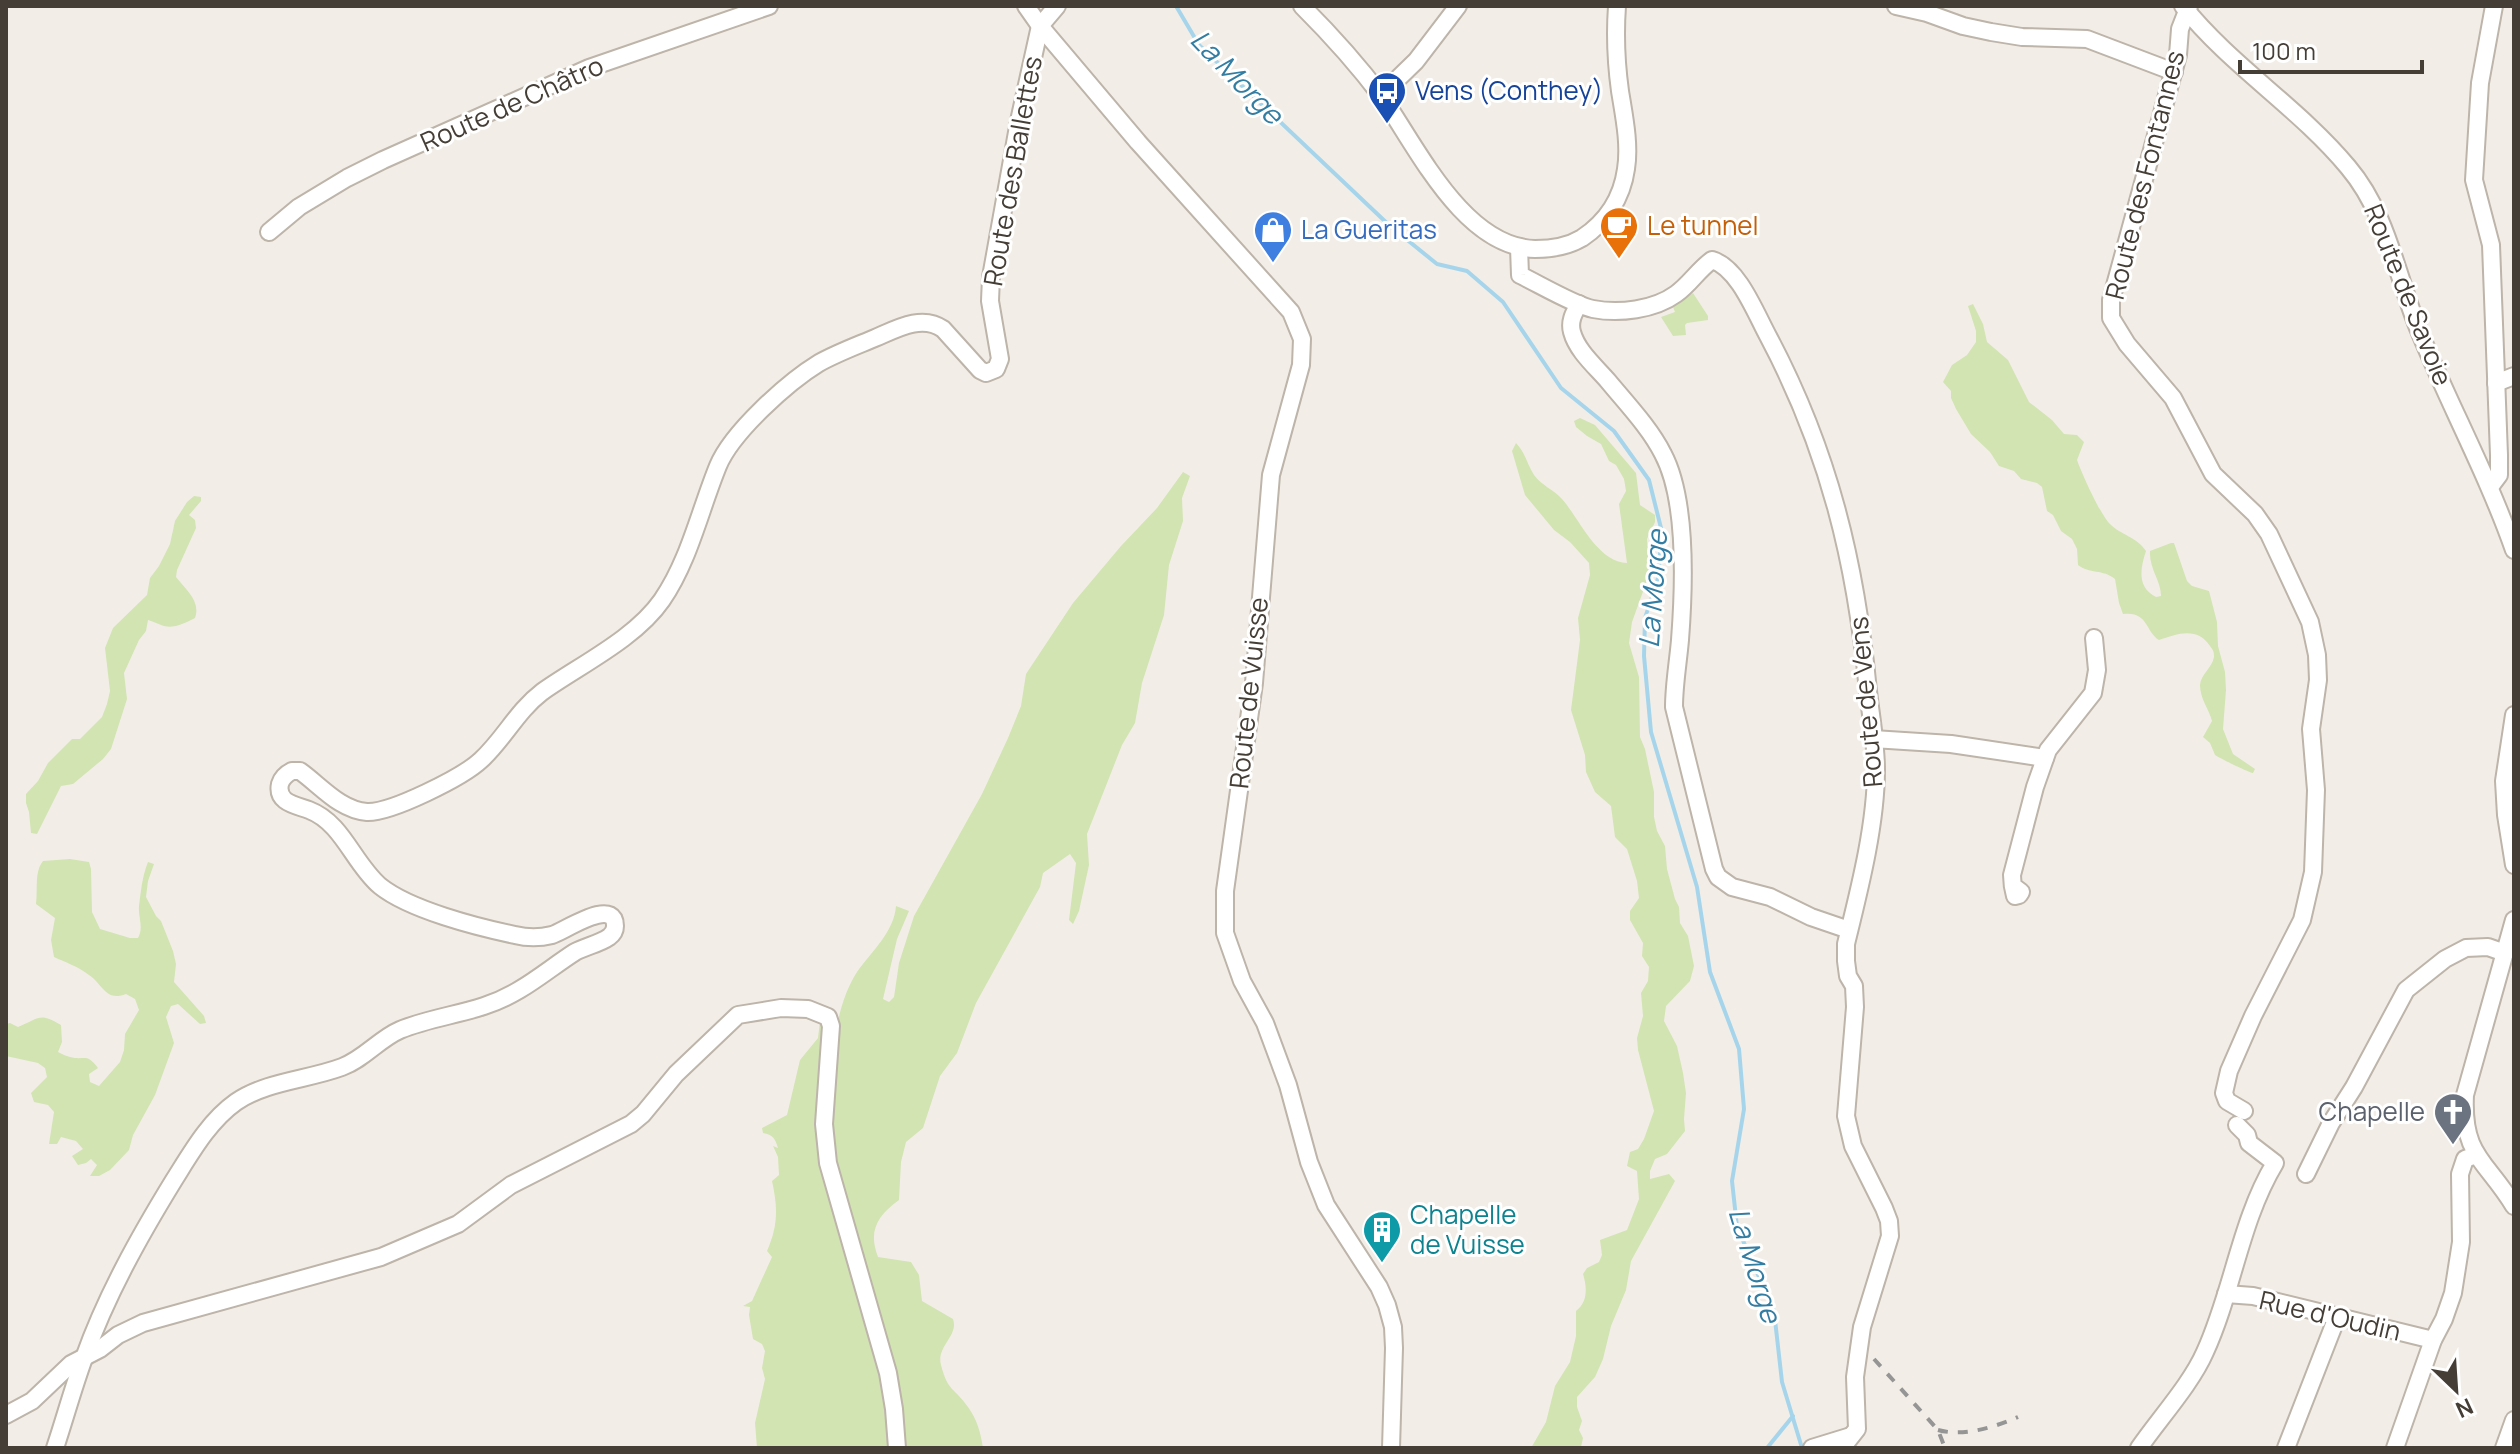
<svg xmlns="http://www.w3.org/2000/svg" width="2520" height="1454" font-family="Manrope,sans-serif">
<rect width="100%" height="100%" fill="#f2eee7"/>
<g fill="#d2e4b2">
<polygon points="1693,293 1708,316 1708,320 1687,323 1685,325 1686,335 1673,336 1661,317 1675,312 1673,307"/>
<path d="M 1973,304 L 1983,324 L 1987,342 L 2008,360 L 2029,402 L 2052,420 L 2064,434 L 2077,435 L 2084,442 L 2077,460 C 2082,474 2100,514 2110,524 C 2121,535 2137,537 2146,551 C 2140,569 2137,587 2156,597 L 2161,596 C 2161,580 2149,569 2150,551 L 2171,543 L 2174,543 L 2187,581 L 2192,586 L 2209,591 L 2217,622 L 2218,646 L 2225,672 L 2226,690 L 2223,729 L 2233,754 L 2255,769 L 2253,773 C 2250,773 2219,758 2215,755 L 2210,743 L 2203,737 L 2212,721 C 2209,709 2200,699 2200,685 C 2201,674 2212,668 2214,657 C 2214,651 2213,650 2210,646 C 2197,626 2177,634 2159,640 C 2145,631 2148,611 2123,614 L 2119,603 L 2115,579 C 2103,569 2089,574 2078,565 L 2077,549 L 2072,539 L 2061,531 L 2053,515 L 2047,511 L 2042,487 L 2037,483 L 2021,479 L 2014,471 L 1999,466 L 1990,452 L 1971,434 L 1956,409 L 1951,398 L 1951,391 L 1943,382 L 1952,365 L 1967,355 L 1976,342 L 1976,331 L 1968,306 Z"/>
<path d="M 1580,418 L 1595,425 L 1636,473 L 1640,505 L 1655,515 L 1655,522 L 1647,539 L 1649,575 L 1632,622 L 1629,643 L 1639,677 L 1640,737 L 1645,749 L 1654,792 L 1654,817 L 1657,831 L 1665,846 L 1667,869 L 1675,899 L 1679,907 L 1680,923 L 1688,936 L 1694,966 L 1690,981 L 1666,1006 L 1664,1021 L 1677,1046 L 1683,1073 L 1686,1093 L 1684,1119 L 1685,1131 L 1667,1154 L 1655,1159 L 1650,1171 L 1650,1179 L 1669,1174 L 1675,1181 L 1631,1261 L 1626,1290 L 1611,1326 L 1603,1359 L 1595,1377 L 1577,1397 L 1577,1407 L 1582,1421 L 1579,1430 L 1583,1438 L 1581,1447 L 1531,1448 L 1546,1422 L 1555,1386 L 1570,1362 L 1576,1336 L 1576,1311 C 1588,1302 1587,1287 1583,1274 L 1587,1268 L 1599,1262 L 1602,1255 L 1600,1240 L 1627,1230 L 1639,1199 L 1637,1171 L 1627,1166 L 1630,1152 L 1638,1149 L 1644,1139 L 1654,1111 L 1638,1050 L 1637,1038 L 1643,1016 L 1641,993 L 1648,981 L 1649,967 L 1642,956 L 1643,943 L 1630,920 L 1630,911 L 1639,898 L 1637,881 L 1627,849 L 1615,837 L 1611,806 L 1595,792 L 1586,772 L 1585,755 L 1571,710 L 1580,640 L 1578,618 L 1590,575 L 1589,563 L 1570,542 L 1554,530 L 1525,495 L 1512,451 L 1516,443 C 1525,452 1527,464 1534,475 C 1541,485 1554,490 1562,499 C 1579,518 1597,562 1627,563 L 1619,504 L 1626,491 L 1624,479 L 1616,465 L 1609,461 L 1601,444 L 1587,436 L 1576,427 L 1574,421 Z"/>
<path d="M 1183,472 L 1190,476 L 1182,498 L 1183,521 L 1169,565 L 1164,615 L 1142,683 L 1135,723 L 1122,745 L 1087,834 L 1089,865 L 1079,911 L 1073,924 L 1069,920 L 1076,863 L 1070,854 L 1043,873 L 1040,887 L 976,1003 L 957,1053 L 940,1076 L 923,1128 L 906,1142 L 901,1162 L 899,1200 C 877,1216 868,1231 878,1257 L 911,1262 L 919,1275 L 922,1301 L 953,1319 C 959,1336 936,1346 941,1365 C 948,1392 954,1387 968,1407 C 977,1419 981,1434 983,1448 L 757,1448 L 755,1423 L 765,1379 L 762,1368 L 765,1351 L 762,1344 L 753,1339 L 749,1315 L 750,1307 L 743,1306 L 752,1301 L 772,1257 L 767,1251 C 778,1226 778,1208 772,1181 L 779,1175 L 778,1157 L 773,1146 L 778,1148 C 775,1138 773,1135 763,1133 L 762,1128 L 787,1115 L 800,1060 L 818,1038 L 820,1021 L 836,1032 C 839,1012 846,989 857,972 C 872,951 894,932 896,906 L 909,911 L 897,939 L 883,999 L 889,1002 L 894,997 L 899,963 L 914,916 L 982,794 L 1008,738 L 1021,706 L 1026,674 L 1073,603 L 1121,546 L 1157,508 Z"/>
<path d="M 194,496 L 201,497 L 201,501 L 189,515 L 195,520 L 196,528 L 177,570 L 176,577 C 186,590 201,601 195,618 C 185,623 172,630 161,625 C 156,623 152,621 148,620 L 146,631 L 139,640 L 124,673 L 127,699 L 111,749 L 103,759 L 73,784 L 61,786 L 37,834 L 31,833 L 29,812 L 26,803 L 26,794 L 38,781 L 48,763 L 72,739 L 80,739 L 102,717 L 107,704 L 110,691 L 105,648 L 113,628 L 147,595 L 150,578 L 159,566 L 170,544 L 175,521 L 187,502 Z"/>
<path d="M 70,859 L 89,862 L 91,869 L 92,912 L 100,929 L 130,938 L 138,938 C 144,927 138,918 139,906 C 141,891 142,877 148,862 L 154,864 L 148,881 L 146,897 L 156,916 L 161,921 L 173,951 L 176,964 L 174,982 L 204,1016 L 206,1023 L 200,1024 L 178,1004 L 171,1006 L 166,1017 L 174,1043 L 155,1095 L 133,1135 L 129,1150 L 110,1170 L 99,1176 L 90,1176 L 97,1165 L 91,1159 L 86,1163 L 78,1165 L 72,1156 L 83,1149 L 76,1141 L 61,1137 L 57,1144 L 49,1144 L 54,1112 L 48,1105 L 34,1102 L 31,1093 L 47,1077 L 45,1068 L 38,1063 L 6,1056 L 6,1024 L 10,1023 L 18,1027 C 40,1018 39,1012 61,1025 L 62,1042 L 58,1052 C 62,1054 66,1056 70,1057 C 85,1061 86,1052 98,1068 L 89,1074 L 90,1082 L 99,1086 L 120,1062 L 124,1050 L 125,1034 L 139,1010 L 135,999 L 126,994 C 105,1002 103,984 89,975 C 79,967 65,962 54,957 L 51,940 L 55,918 L 36,904 C 38,890 34,872 43,861 Z"/>
</g>
<g fill="none" stroke-linecap="round" stroke-linejoin="round">
<g stroke="#a6d5eb" stroke-width="4">
<polyline points="1176,6 1199,45 1390,226 1437,264 1467,271 1503,302 1561,388 1614,431 1649,480 1662,532 1658,578 1645,618 1644,656 1651,732 1697,887 1710,972 1739,1049 1744,1109 1732,1181 1737,1227 1774,1311 1782,1382 1802,1448"/>
<polyline points="1767,1448 1793,1416"/>
</g>
<defs>
<g id="minor">
<polyline points="1026,6 1040,26 1138,142 1291,312 1302,339 1301,365 1271,475 1254,683 1225,891 1225,933 1242,981 1265,1023 1288,1085 1309,1162 1326,1205 1379,1287 1387,1305 1393,1327 1394,1348 1391,1448"/>
<path d="M 1302,6 C 1330,34 1358,65 1382,97 C 1418,149 1464,247 1535,249 C 1552,249 1567,247 1582,238 C 1606,222 1622,198 1626,169 C 1630,144 1624,116 1620,91 C 1616,62 1615,34 1617,6"/>
<polyline points="1896,6 1927,13 1963,26 1991,32 2022,37 2087,39 2174,72"/>
<path d="M 2183,6 C 2231,66 2299,108 2348,167 C 2388,214 2397,278 2420,333 C 2450,406 2488,476 2514,550"/>
<polyline points="2189,6 2180,29 2178,55 2111,300 2111,318 2127,344 2173,398 2213,474 2255,514 2269,534 2310,622 2317,655 2318,680 2311,729 2316,790 2313,872 2302,920 2253,1016 2229,1071 2224,1093 2227,1101 2244,1111"/>
<polyline points="1380,96 1416,61 1458,6"/>
<polyline points="269,232 299,207 347,178 383,160 589,68 769,6"/>
<path d="M 1519,247 L 1520,275 C 1537,283 1576,306 1593,309 C 1619,314 1654,310 1676,294 C 1690,284 1698,270 1712,260 C 1738,267 1756,314 1768,336 C 1829,451 1856,563 1868,691 C 1871,717 1876,744 1876,770 C 1876,825 1859,891 1846,944 L 1846,961 L 1848,976 L 1854,986 L 1855,1007 L 1846,1116 L 1853,1146 L 1884,1208 L 1889,1221 L 1890,1236 L 1862,1327 L 1855,1377 L 1857,1429 L 1842,1448"/>
<path d="M 1579,304 C 1574,313 1569,321 1572,332 C 1577,351 1596,367 1608,381 C 1627,404 1650,428 1663,454 C 1688,501 1684,588 1680,640 C 1678,663 1674,685 1674,707 L 1714,869 L 1718,877 L 1732,887 L 1770,897 L 1811,917 L 1849,930"/>
<polyline points="2496,383 2514,376"/>
<polyline points="2490,487 2499,475 2499,455 2491,245 2474,180 2480,83 2494,6"/>
<polyline points="2514,715 2504,781 2506,815 2514,865"/>
<polyline points="1873,739 1951,744 2045,758"/>
<path d="M 2013,886 L 2021,892 L 2019,895 L 2015,896 C 2013,889 2012,882 2012,875 L 2035,787 L 2048,750 L 2093,693 L 2097,670 L 2094,638"/>
<path d="M 2514,920 L 2465,1095 C 2462,1156 2486,1160 2514,1206"/>
<polyline points="2306,1174 2331,1123 2354,1087 2406,990 2445,959 2466,948 2488,947 2505,953"/>
<polyline points="2226,1294 2253,1296 2433,1340"/>
<polyline points="6,1415 32,1401 71,1364 100,1349 118,1335 143,1323 381,1257 458,1224 511,1185 631,1124 643,1114 676,1074 738,1015 781,1008 808,1009 828,1017 831,1026 824,1124 828,1163 888,1373 894,1409 897,1448"/>
<path d="M 55,1448 C 65,1418 73,1388 84,1358 C 106,1296 139,1237 174,1180 C 191,1153 209,1121 236,1102 C 267,1081 307,1080 342,1067 C 364,1059 379,1039 400,1030 C 426,1019 457,1015 484,1006 C 521,994 544,972 575,952 C 586,946 599,944 609,937 C 613,934 615,931 615,926 C 615,896 563,932 552,935 C 540,938 527,938 515,935 C 477,927 410,910 380,886 C 353,863 343,823 309,810 C 296,805 276,803 280,784 C 282,777 286,774 292,771 L 300,771 C 321,786 340,810 367,812 C 391,813 463,777 481,760 C 504,739 517,711 542,692 C 580,665 635,639 662,600 C 689,561 700,510 718,466 C 732,432 788,382 819,363 C 837,353 856,346 875,338 C 896,329 922,314 943,329 L 980,370 L 986,373 L 996,369 L 1000,359 L 990,301 L 991,277 L 1019,121 L 1040,26 L 1057,6"/>
<polyline points="1812,1448 1851,1436"/>
<path d="M 2139,1448 C 2159,1419 2191,1384 2205,1352 C 2233,1291 2240,1221 2275,1163 L 2249,1143 L 2247,1135 L 2237,1125"/>
<polyline points="2286,1448 2337,1317"/>
<polyline points="2395,1448 2433,1340 2444,1319 2453,1293 2461,1242 2460,1174 2465,1159 2476,1155"/>
<polyline points="2504,1448 2514,1420"/>
</g>
</defs>
<use href="#minor" stroke="#bdb4aa" stroke-width="20"/>
<use href="#minor" stroke="#fff" stroke-width="16"/>
<g stroke="#959595" stroke-width="4" stroke-dasharray="10 10" stroke-linecap="butt">
<polyline points="1874,1359 1938,1430 1945,1448"/>
<path d="M 1938,1430 C 1963,1437 1995,1427 2018,1417"/>
</g>
</g>
<defs>
<symbol id="bus-pin" viewBox="-11 -11 22 30"><path d="M0 17L-7.5 6A9.5 9.5 0 1 1 7.5 6Z" fill="#1a4fb4" stroke="#fff"/><path d="M-5-6H5V4H4V6H2V4H-2V6H-4V4H-5ZM-3.5-4V0h7V-4ZM-3.5 1.2v1.5H-2V1.2ZM2 1.2v1.5H3.5V1.2Z" fill="#fff"/></symbol>
<symbol id="cafe-pin" viewBox="-11 -11 22 30"><path d="M0 17L-7.5 6A9.5 9.5 0 1 1 7.5 6Z" fill="#e8710a" stroke="#fff"/><path d="M-5.5-4.5H6V0H3Q3 3.5 0 3.5H-2.5Q-5.5 3.5-5.5 0ZM3-3.2v2h1.7v-2ZM-6 4.5H4V6H-6Z" fill="#fff"/></symbol>
<symbol id="shop-pin" viewBox="-11 -11 22 30"><path d="M0 17L-7.5 6A9.5 9.5 0 1 1 7.5 6Z" fill="#3f7fe0" stroke="#fff"/><path d="M-5-2.5h2.3a2.7 3.5 0 0 1 5.4 0H5L5.5 6h-11ZM-1.5-2.5h3a1.5 2.3 0 0 0-3 0Z" fill="#fff"/></symbol>
<symbol id="church-pin" viewBox="-11 -11 22 30"><path d="M0 17L-7.5 6A9.5 9.5 0 1 1 7.5 6Z" fill="#6b7280" stroke="#fff"/><path d="M-1.2-6h2.4v3.5h3.3v2.4h-3.3V6h-2.4V-.1h-3.3v-2.4h3.3Z" fill="#fff"/></symbol>
<symbol id="building-pin" viewBox="-11 -11 22 30"><path d="M0 17L-7.5 6A9.5 9.5 0 1 1 7.5 6Z" fill="#0f9aa8" stroke="#fff"/><path d="M-4-6H4V6H1V3H-1V6H-4ZM-2.5-4.3h1.7v1.8h-1.7ZM.8-4.3h1.7v1.8H.8ZM-2.5-1h1.7V.8h-1.7ZM.8-1h1.7V.8H.8Z" fill="#fff"/></symbol>
</defs>
<g fill-rule="evenodd">
<use href="#bus-pin" x="1365" y="69" width="44" height="60"/>
<use href="#cafe-pin" x="1597" y="204" width="44" height="60"/>
<use href="#shop-pin" x="1251" y="208" width="44" height="60"/>
<use href="#church-pin" x="2431" y="1090" width="44" height="60"/>
<use href="#building-pin" x="1360" y="1208" width="44" height="60"/>
</g>
<g text-anchor="middle" stroke-width="6" stroke-linejoin="round" paint-order="stroke">
<g font-size="26" fill="#164399" stroke="#fff" text-anchor="start">
<text x="1415" y="100">Vens (Conthey)</text>
</g>
<g font-size="26" fill="#453e36" stroke="#fff">
<text transform="translate(512 104) rotate(-24)" y="9">Route de Châtro</text>
<text transform="translate(1013 171) rotate(-80)" y="9">Route des Ballettes</text>
<text transform="translate(2145 175) rotate(-76)" y="9">Route des Fontannes</text>
<text transform="translate(2408 295) rotate(68)" y="9">Route de Savoie</text>
<text transform="translate(1249 693) rotate(-84)" y="9">Route de Vuisse</text>
<text transform="translate(1866 702) rotate(-95)" y="9">Route de Vens</text>
<text transform="translate(2330 1316) rotate(13)" y="9">Rue d'Oudin</text>
</g>
<g font-size="26" fill="#c56008" stroke="#fff" text-anchor="start">
<text x="1647" y="235">Le tunnel</text>
</g>
<g font-size="26" fill="#366cbe" stroke="#fff" text-anchor="start">
<text x="1301" y="239">La Gueritas</text>
</g>
<g font-size="26" fill="#5b616d" stroke="#fff" text-anchor="end">
<text x="2425" y="1121">Chapelle</text>
</g>
<g font-size="26" fill="#0d838f" stroke="#fff" text-anchor="start">
<text x="1410" y="1224">Chapelle<tspan x="1410" dy="30">de Vuisse</tspan></text>
</g>
<g font-size="28" font-style="italic" fill="#347da2" stroke="#fff">
<text transform="translate(1237 77) rotate(46)" y="10">La Morge</text>
<text transform="translate(1653 589) rotate(-86)" y="10">La Morge</text>
<text transform="translate(1755 1265) rotate(73)" y="10">La Morge</text>
</g>
</g>
<rect width="2520" height="1454" fill="none" stroke="#453e36" stroke-width="16"/>
<g transform="translate(2456 1390) rotate(155)" stroke="#ffffff" stroke-width="6" paint-order="stroke">
<path d="M0-6L14 30L0 20L-14 30Z" fill="#453e36"/>
<text y="-12" font-size="22" font-weight="bold" text-anchor="middle" fill="#453e36">N</text>
</g>
<path d="M2240 60v12h182v-12" fill="none" stroke="#453e36" stroke-width="4"/>
<text x="2252" y="60" font-size="24" fill="#453e36" stroke="#ffffff" stroke-width="6" paint-order="stroke">100 m</text>
</svg>
